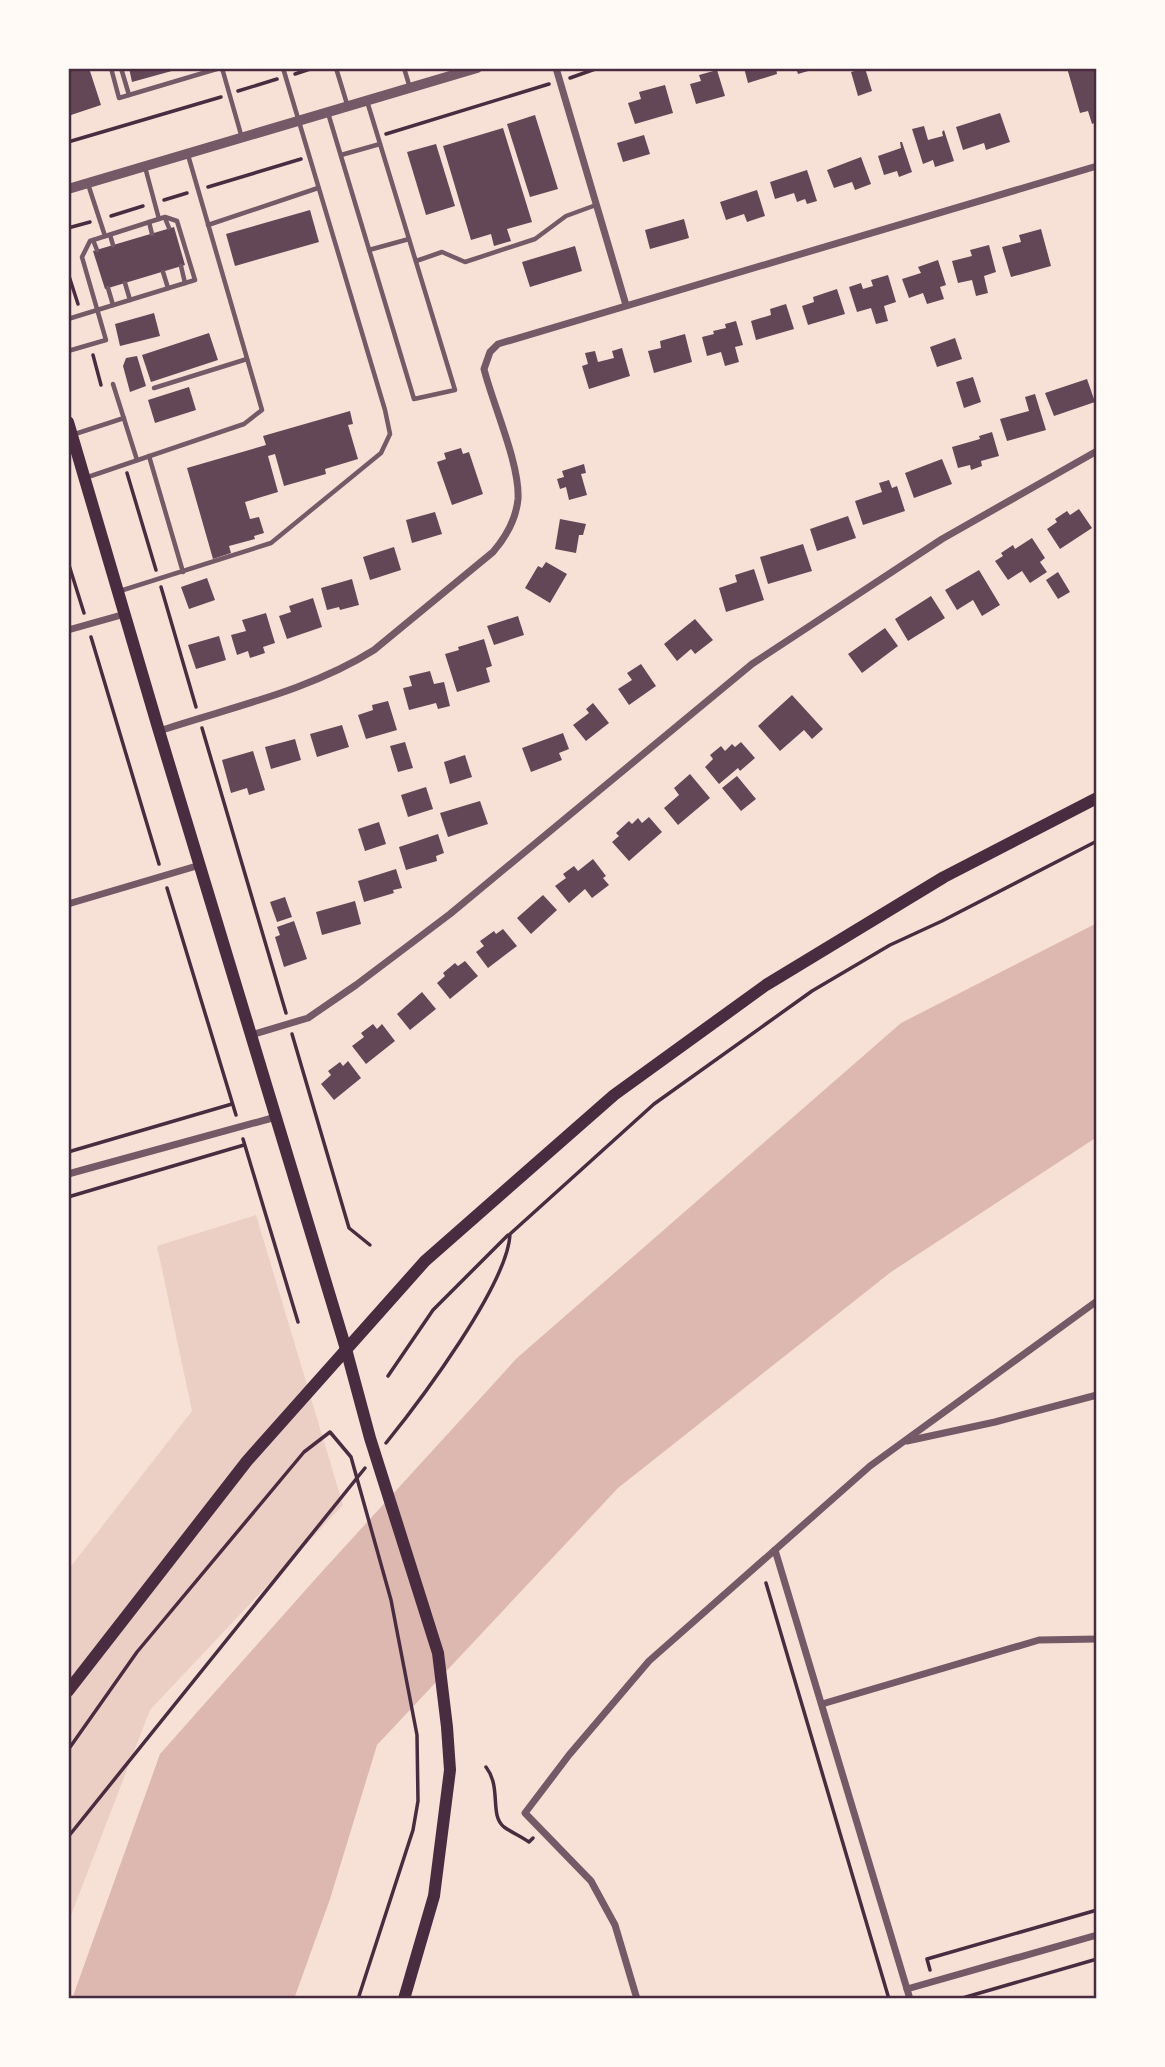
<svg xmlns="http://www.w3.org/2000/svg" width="1165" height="2067" font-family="'Varela Round',sans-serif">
<rect width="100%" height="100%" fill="#f7e1d7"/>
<polygon fill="#ebcfc5" points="256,1215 343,1505 150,1710 68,1923 68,1570 192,1411 157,1246"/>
<polygon fill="#dcb8b0" points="1097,923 1097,1137 891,1272 618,1488 377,1745 330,1899 294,1999 72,1999 160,1754 318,1576 517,1358 901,1023"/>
<g fill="#644757">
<polygon points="68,68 89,68 101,105 68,116"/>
<polygon points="129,68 179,68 179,69 132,82"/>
<polygon points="744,68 776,68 777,74 748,83"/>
<polygon points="796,68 814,68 815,69 798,74"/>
<polygon points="865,68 872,91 858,96 851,72"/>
<polygon points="1067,68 1095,68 1097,122 1092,124 1088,111 1080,113"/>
<polygon points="717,70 725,96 696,104 690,84 701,81 699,75"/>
<polygon points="665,85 673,113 635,124 628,103 641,99 639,92"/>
<polygon points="1000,113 1010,142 986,150 984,143 963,150 956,127"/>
<polygon points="535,115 558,189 530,197 507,124"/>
<polygon points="924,126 928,140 943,136 942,132 944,130 954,161 935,167 933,160 923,164 912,129"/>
<polygon points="503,128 532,222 507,229 511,241 494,246 491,234 471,240 443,146"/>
<polygon points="644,135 650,154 623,162 617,143"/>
<polygon points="900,142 902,142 912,172 899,177 897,171 884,175 878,156 901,148"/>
<polygon points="436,144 455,206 426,215 407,152"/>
<polygon points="861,157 871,184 855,190 852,182 834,188 827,170"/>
<polygon points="807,170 817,201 807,204 805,199 797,202 794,193 775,199 770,182"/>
<polygon points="757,190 765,216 747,222 744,214 726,220 720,202"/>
<polygon points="310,210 319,242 235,266 226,234"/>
<polygon points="684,219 689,238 650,249 645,230"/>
<polygon points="174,227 185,265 105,289 93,251"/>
<polygon points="1041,229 1051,266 1011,277 1002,247 1021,242 1019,235"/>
<polygon points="989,245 996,272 984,276 988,293 976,296 972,280 958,283 952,261 972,256 970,250"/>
<polygon points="575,246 582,271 530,287 522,262"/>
<polygon points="938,260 946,285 940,287 944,299 927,304 923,293 909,298 902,279 921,273 918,267"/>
<polygon points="888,275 896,302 884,306 888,321 876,324 871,308 857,312 849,287 861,283 863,289 873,286 871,280"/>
<polygon points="837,289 845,314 808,325 802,306 814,302 813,297"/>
<polygon points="786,304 794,329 756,340 751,321 771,315 770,309"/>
<polygon points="154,313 160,336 120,346 115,324"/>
<polygon points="736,321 743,345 735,347 739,362 725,366 721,352 707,356 702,337 714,334 713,331 726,328 725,324"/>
<polygon points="209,333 218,360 151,382 142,355"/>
<polygon points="685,334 692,362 654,373 648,351 661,348 660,341"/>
<polygon points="955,338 962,359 937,367 930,347"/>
<polygon points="622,348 630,376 589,389 582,366 588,364 585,353 595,351 598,362 614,358 612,351"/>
<polygon points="137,356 146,386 130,392 123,366 126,358"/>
<polygon points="973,377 981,402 964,408 956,382"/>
<polygon points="1087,379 1095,402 1054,416 1045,393"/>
<polygon points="189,387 196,410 155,423 148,400"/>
<polygon points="1035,394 1046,430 1007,441 1000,419 1029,411 1025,397"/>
<polygon points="350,411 353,424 348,425 358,459 325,469 326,474 284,486 275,454 268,456 278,492 245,502 250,519 259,517 264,533 254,536 255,539 229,546 231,553 213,559 187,468 266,445 263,436"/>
<polygon points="992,432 999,456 981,461 982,466 971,470 970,465 958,468 952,447 980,439 979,436"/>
<polygon points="461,448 463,454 469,452 483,494 452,505 437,462 446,459 444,453"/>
<polygon points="942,459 952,484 914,498 905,473"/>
<polygon points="584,464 586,473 581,474 587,495 569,500 566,487 560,489 557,479 564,477 562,471"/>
<polygon points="889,480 892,488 897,486 905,511 863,525 855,501 882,492 879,483"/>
<polygon points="1079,509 1092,528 1060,549 1047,529 1057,522 1055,519 1067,511 1070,515"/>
<polygon points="435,512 442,534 412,543 406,520"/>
<polygon points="848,516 856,538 817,551 810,529"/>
<polygon points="560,519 586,524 583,535 579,535 576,553 555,549"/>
<polygon points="1032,538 1045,558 1040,562 1047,572 1030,583 1022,571 1008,580 995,561 1003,556 1001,553 1013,545 1015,549"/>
<polygon points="803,544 812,571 768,584 760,557"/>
<polygon points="394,547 401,570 370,580 363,557"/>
<polygon points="546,562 567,574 550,603 525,588 538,566 542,568"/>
<polygon points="754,569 764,600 726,612 719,588 737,582 735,575"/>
<polygon points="979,570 1000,605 982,616 973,600 957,610 945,590"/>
<polygon points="1058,572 1070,592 1058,599 1046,580"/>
<polygon points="207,578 215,600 189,609 181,587"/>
<polygon points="352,579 359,605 340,610 339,607 327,610 321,588"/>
<polygon points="931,596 945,618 908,641 895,619"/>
<polygon points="313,598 322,627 287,639 279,616 291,612 289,606"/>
<polygon points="266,613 275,643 263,647 265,653 250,658 248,651 237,655 231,635 246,631 242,620"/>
<polygon points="518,616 524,635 494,645 487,626"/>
<polygon points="695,619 713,640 695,654 691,649 677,661 664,644"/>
<polygon points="885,628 898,646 862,673 848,654"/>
<polygon points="219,636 226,660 196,669 188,645"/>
<polygon points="484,639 492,666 486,668 490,682 457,692 445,654 459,650 458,647"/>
<polygon points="641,664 656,686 629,705 618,689 632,680 627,673"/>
<polygon points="430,671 434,684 444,682 450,706 438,709 436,703 409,710 403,688 412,686 409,676"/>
<polygon points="792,695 823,729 812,739 804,730 780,751 758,726"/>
<polygon points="388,701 397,730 366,739 358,715 373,710 372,705"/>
<polygon points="593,703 609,723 586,741 573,725 589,713 586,709"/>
<polygon points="342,725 349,747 317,757 310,734"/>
<polygon points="563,733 569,749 559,753 562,760 531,772 522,748"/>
<polygon points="295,739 301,760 271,769 265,747"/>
<polygon points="405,742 413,768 398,772 390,746"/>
<polygon points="741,742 755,758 740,771 738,768 719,784 705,767 713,759 710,755 721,746 725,751 732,744 735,747"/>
<polygon points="253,751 265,790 249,795 247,788 231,793 222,760"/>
<polygon points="465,755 472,777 450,784 444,762"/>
<polygon points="690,774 710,798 678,825 664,808 679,795 674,788"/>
<polygon points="737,776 756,799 741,811 722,788"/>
<polygon points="426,787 433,809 408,817 401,795"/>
<polygon points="480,801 488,824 448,837 440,813"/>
<polygon points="649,817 662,832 629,861 612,842 619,836 616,833 629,821 632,824 638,818 642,823"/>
<polygon points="379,822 386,844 365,851 358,829"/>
<polygon points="438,834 444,853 436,856 437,861 406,870 399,847"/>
<polygon points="593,859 606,876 603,878 609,885 592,898 585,889 569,903 555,886 566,878 563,874 574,866 578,871"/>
<polygon points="396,869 402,888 393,890 394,893 364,902 358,881"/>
<polygon points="543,895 557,910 531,934 517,918"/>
<polygon points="285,897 292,917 277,922 270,902"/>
<polygon points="355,901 361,924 322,935 316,912"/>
<polygon points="294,921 307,959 284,967 275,937 280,935 277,927"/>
<polygon points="503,929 517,946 488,968 476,952 484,946 480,941 494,931 496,934"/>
<polygon points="465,961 478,976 450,999 437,983 445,976 443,973 455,963 458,966"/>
<polygon points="422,992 436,1009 410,1030 397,1014"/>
<polygon points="373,1024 377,1029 382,1024 395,1041 366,1064 352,1046 364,1037 361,1033"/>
<polygon points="348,1061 361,1078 334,1100 321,1084 331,1075 328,1071 340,1062 343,1066"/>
</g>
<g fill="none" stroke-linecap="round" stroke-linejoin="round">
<g stroke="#4a2c40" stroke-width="3.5">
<polyline points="295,74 313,68"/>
<polyline points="570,78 598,68"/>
<polyline points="238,91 277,79"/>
<polyline points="386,134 549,84"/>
<polyline points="68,142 221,97"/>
<polyline points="208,187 301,159"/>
<polyline points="164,200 187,193"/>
<polyline points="111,216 143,206"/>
<polyline points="68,228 90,222"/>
<polyline points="68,273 78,304"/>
<polyline points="93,355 101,385"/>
<polyline points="127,473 156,570"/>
<polyline points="68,562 84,613"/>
<polyline points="161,587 196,707"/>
<polyline points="91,637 159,864"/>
<polyline points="202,728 286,1013"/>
<polyline points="167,888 236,1115"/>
<polyline points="292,1034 349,1228 370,1245"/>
<polyline points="243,1139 298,1322"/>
<polyline points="68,1152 232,1104"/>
<polyline points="68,1197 244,1145"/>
<polyline points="388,1376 433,1310 508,1235"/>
<path d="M 386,1443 C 420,1401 508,1284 510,1234 L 654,1104 L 812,991 L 890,945 L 942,921 L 1097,841"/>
<polyline points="766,1583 889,1999"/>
<polyline points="68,1750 137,1652 304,1452 330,1432 351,1457 391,1600 417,1735 418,1801 413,1830 358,1999"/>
<path d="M 486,1767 C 502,1788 489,1815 504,1827 C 511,1832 522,1837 529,1842 L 533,1838"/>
<polyline points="68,1837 365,1468"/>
<polyline points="930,1970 927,1959 1097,1910"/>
<polyline points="959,1999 1097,1959"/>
</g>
<g stroke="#755966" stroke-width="4.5">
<polyline points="111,68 119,98 220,68"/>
<polyline points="121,68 129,95"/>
<polyline points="222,68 242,138"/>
<polyline points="336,68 347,104"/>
<polyline points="404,68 410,88"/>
<polyline points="328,113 414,399 455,390 367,101"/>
<polyline points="341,155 380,144"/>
<polyline points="145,167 159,219"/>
<polyline points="88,184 105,236"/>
<polyline points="165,218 169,228"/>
<polyline points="149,222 152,234"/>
<polyline points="208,225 318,188"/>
<polyline points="110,235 113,245"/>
<polyline points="93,240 97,250"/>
<polyline points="369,250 409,239"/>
<polyline points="416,261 442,252 465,262 535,239 566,216 596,205"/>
<polyline points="181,266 185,283"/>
<polyline points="163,272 168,288"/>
<polyline points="125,283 130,300"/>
<polyline points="108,288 113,305"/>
<path d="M 68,319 C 110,306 153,293 195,280 L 177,221 L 165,217 L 90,241 L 82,257 L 106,340 L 68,351"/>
<polyline points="113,384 137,460"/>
<polyline points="154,388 247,359"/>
<polyline points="75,434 124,418"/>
<polyline points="149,456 183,572"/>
<polyline points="85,478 244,424 262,410 188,155"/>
<polyline points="120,591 271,543 381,453 390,434 385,410 283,68"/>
</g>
<g stroke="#755966" stroke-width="7">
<polyline points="556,68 626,305"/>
<polyline points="68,630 125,614"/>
<path d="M 159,731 C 231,707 309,691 374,650 L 493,552 C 506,537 516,519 518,499 C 520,464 493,405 484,369 L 490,352 L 498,344 L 1097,166"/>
<polyline points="68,904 200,865"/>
<polyline points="251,1035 308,1018 356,985 450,914 752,664 942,539 1097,451"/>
<polyline points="68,1174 276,1117"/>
<polyline points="907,1441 995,1422 1097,1395"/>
<polyline points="775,1550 910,1999"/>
<polyline points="822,1704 1039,1640 1097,1639"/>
<polyline points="907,1989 1097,1935"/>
<polyline points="637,1999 615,1925 591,1881 525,1813 569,1755 649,1661 870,1466 1097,1301"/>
</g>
<polyline stroke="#755966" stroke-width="10" points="68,189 477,68"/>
<g stroke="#4a2c40" stroke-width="12">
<polyline points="68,422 159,731 346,1349 370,1438 438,1653 447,1727 450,1770 434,1896 404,1999"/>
<polyline points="68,1691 247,1461 425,1261 614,1095 766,985 944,877 1097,798"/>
</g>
</g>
<rect width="1165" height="2067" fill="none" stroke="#fffaf5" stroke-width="140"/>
<rect x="70" y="70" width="1025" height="1927" fill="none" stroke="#4a2c40" stroke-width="2.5"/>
</svg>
